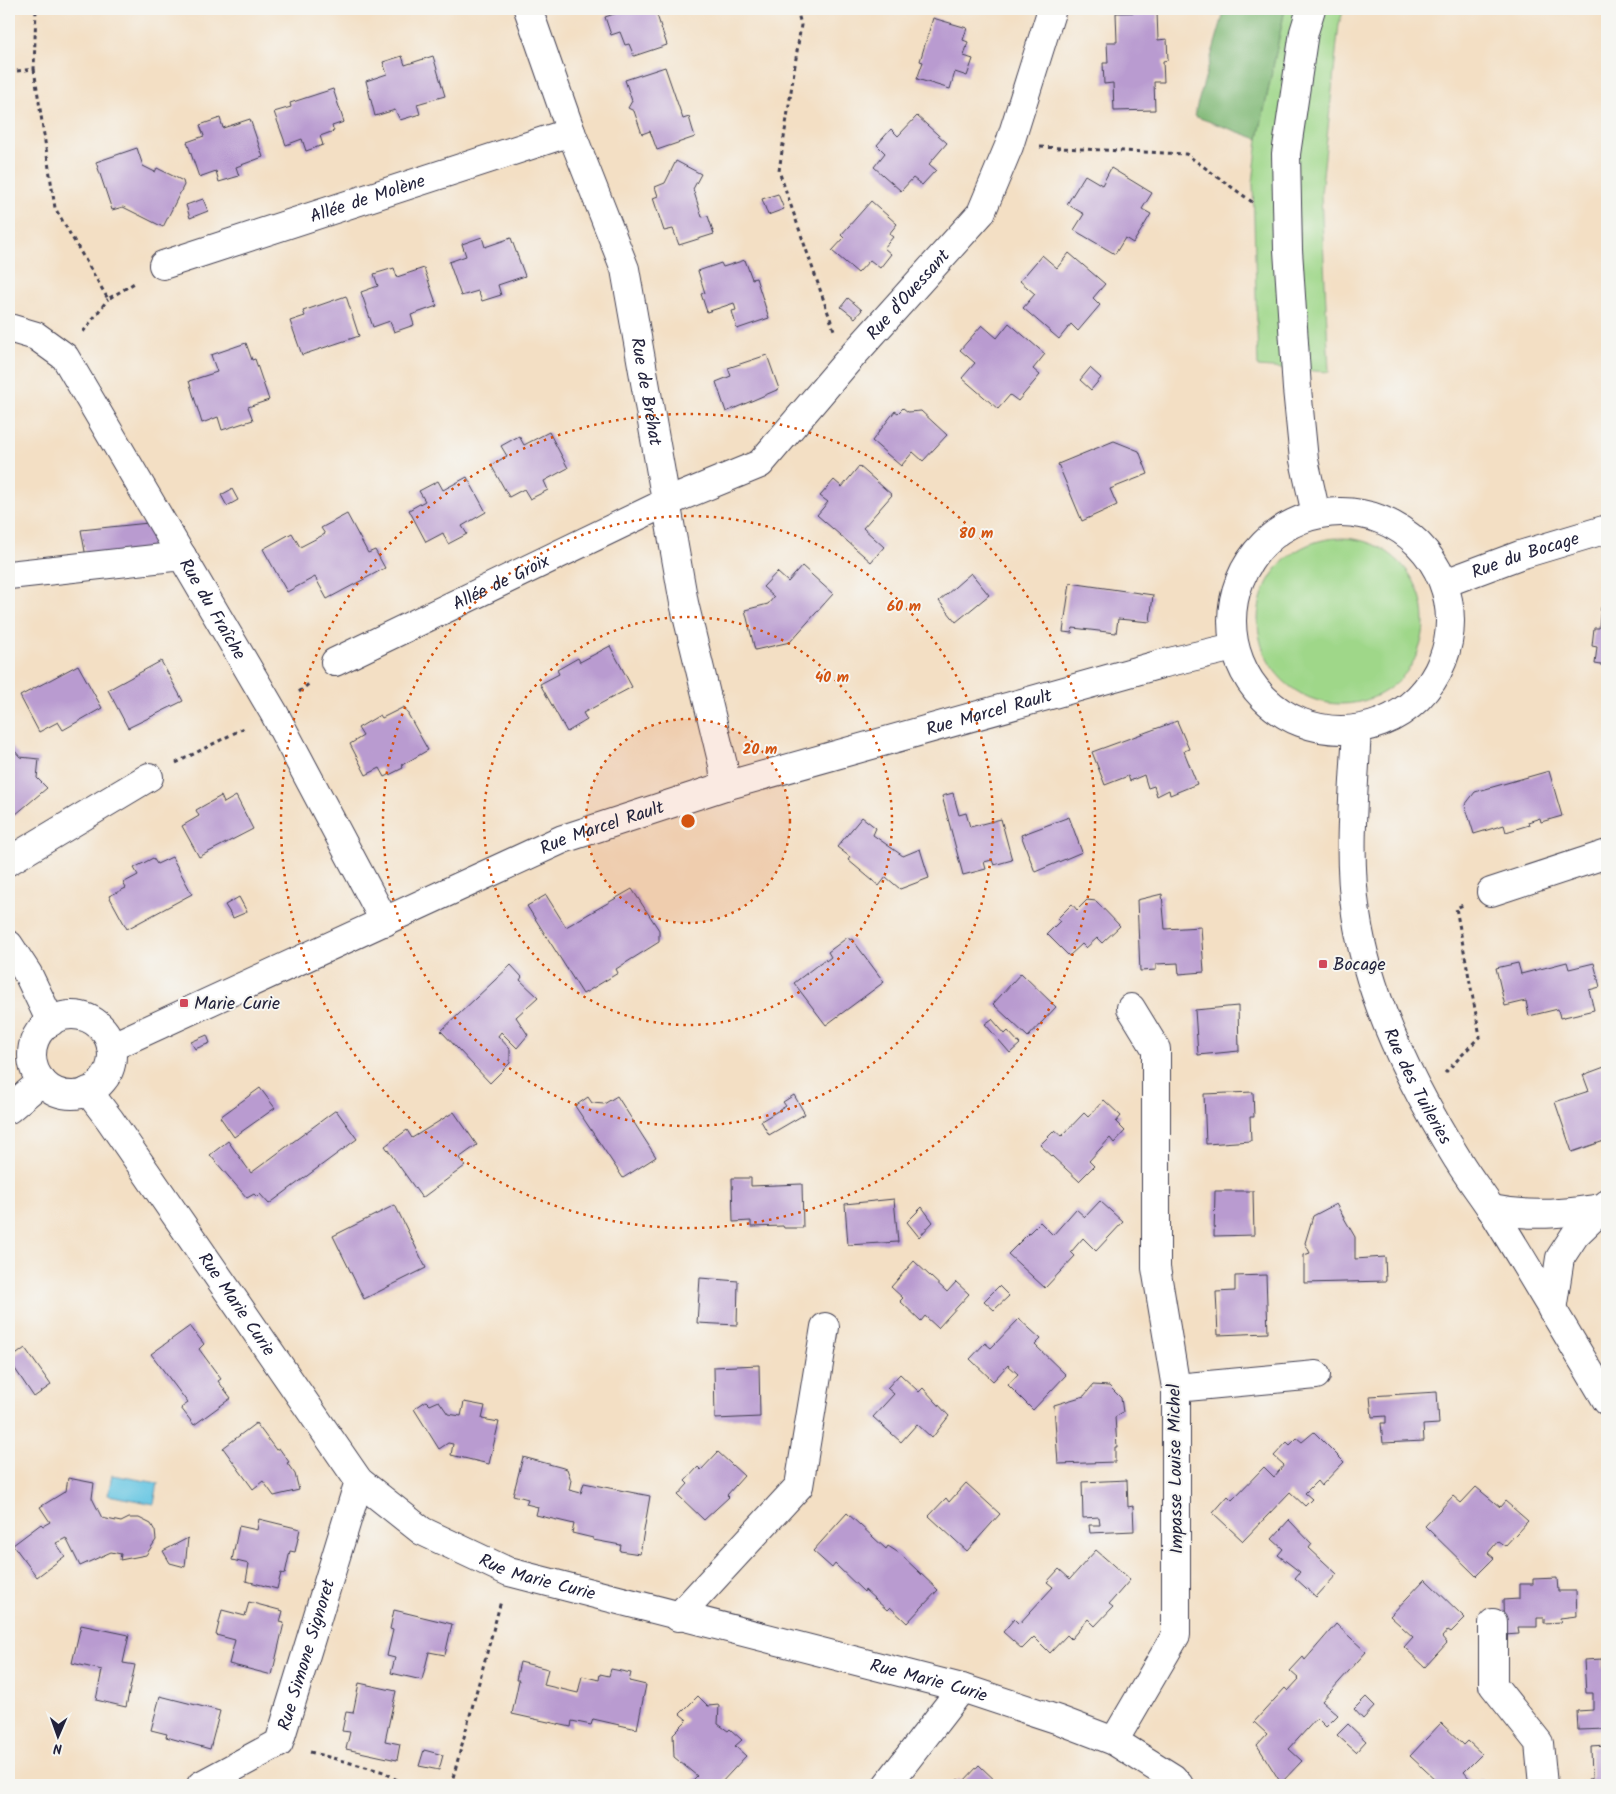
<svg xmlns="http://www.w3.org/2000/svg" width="1616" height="1794" font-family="Kalam,sans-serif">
<rect width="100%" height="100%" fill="#f6f6f2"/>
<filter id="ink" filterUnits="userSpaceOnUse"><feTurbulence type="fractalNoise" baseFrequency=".02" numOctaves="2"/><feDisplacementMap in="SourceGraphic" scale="10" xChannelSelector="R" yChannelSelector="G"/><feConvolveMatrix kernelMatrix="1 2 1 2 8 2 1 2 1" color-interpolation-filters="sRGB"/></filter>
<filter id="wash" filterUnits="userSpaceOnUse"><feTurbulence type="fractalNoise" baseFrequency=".0096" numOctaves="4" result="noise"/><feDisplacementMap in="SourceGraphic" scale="20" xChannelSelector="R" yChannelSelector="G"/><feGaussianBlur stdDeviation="1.12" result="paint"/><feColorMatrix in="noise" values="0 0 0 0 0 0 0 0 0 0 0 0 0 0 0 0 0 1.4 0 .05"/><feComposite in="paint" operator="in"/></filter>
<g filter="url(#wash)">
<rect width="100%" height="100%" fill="#f3dfc4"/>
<g fill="#9fd789" stroke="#607c62">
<polygon points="1285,9 1344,9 1339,24 1321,194 1329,372 1258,367 1253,183 1258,139"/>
<circle cx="1341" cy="621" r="83"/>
</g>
<polygon fill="#7fb875" stroke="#506d58" points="1225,9 1285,9 1258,139 1194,116"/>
<polygon fill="#64c5e2" stroke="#43748e" points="112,1475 158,1483 154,1504 108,1495"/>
<g id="blocks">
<g fill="#b99bd0">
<rect x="297" y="9" width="33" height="3"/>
<polygon points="615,9 655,9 667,45 634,56 629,44 625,45 620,32 611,35 605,17 617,13"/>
<polygon points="1157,12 1158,40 1167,39 1168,60 1163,61 1164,82 1154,82 1155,110 1114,111 1113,83 1104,84 1103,63 1108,63 1107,42 1117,42 1116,13"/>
<polygon points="933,18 967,28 963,40 968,42 964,56 973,59 967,76 955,72 950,89 917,79 923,62 920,61"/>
<polygon points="402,56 405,65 433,56 445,96 417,104 420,114 400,120 395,110 375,116 366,81 387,74 383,62"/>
<polygon points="665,67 683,119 689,117 695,137 657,150 650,131 642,134 634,111 628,108 632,101 625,80"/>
<polygon points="333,89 344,122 332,126 334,131 320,136 323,145 306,151 302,139 286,145 274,112 291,107 290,103"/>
<polygon points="917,116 947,143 929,164 936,170 922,185 913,178 901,191 874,167 885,153 877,145 891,129 898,136"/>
<polygon points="220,118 223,128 250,119 263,157 236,167 239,176 219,182 216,171 199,177 187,142 204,136 200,125"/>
<polygon points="137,148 143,166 155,172 157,168 183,181 184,185 163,227 123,207 112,210 96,162"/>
<polygon points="676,161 701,174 693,189 702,217 708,216 714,234 679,245 673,229 664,231 653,198 658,196 655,187 665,183"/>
<polygon points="1111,168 1152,193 1142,209 1151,214 1142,229 1133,243 1125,238 1115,254 1074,230 1084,214 1067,204 1085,175 1102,185"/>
<polygon points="778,194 784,209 768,215 762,199"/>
<polygon points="203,199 208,211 190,218 186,205"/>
<polygon points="871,201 897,224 889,234 893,237 884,248 891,254 880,268 870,260 858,273 832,251 844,238 841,235"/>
<polygon points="482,237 485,247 511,238 525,276 498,285 501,295 482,301 478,291 461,296 449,262 466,256 462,244"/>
<polygon points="1069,253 1105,284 1093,298 1100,305 1078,331 1071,324 1059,339 1023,308 1035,294 1020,281 1042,255 1057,268"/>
<polygon points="745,260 752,279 756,278 769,318 737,329 732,311 736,310 734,303 707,312 701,294 705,293 698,271 721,263 723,267"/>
<polygon points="394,268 397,277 424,268 437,306 411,315 414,325 394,332 390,321 373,327 361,292 378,286 374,274"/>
<polygon points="346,296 359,336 302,355 290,321 305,316 303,311"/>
<polygon points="848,298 862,310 855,318 841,307"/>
<polygon points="1009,323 1045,354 1033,369 1040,375 1018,401 1010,395 998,409 962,378 975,363 960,350 982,325 997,338"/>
<polygon points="246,343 252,360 255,359 269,400 248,407 253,420 222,430 218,417 202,423 189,381 217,372 211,355"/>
<polygon points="767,355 779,389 726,412 716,382 731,376 728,368"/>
<polygon points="1090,368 1101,378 1091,390 1080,380"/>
<polygon points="903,408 908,412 921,411 947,435 923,461 913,452 901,466 872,441 895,411 898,413"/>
<polygon points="549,432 568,468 544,481 548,490 530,499 524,489 509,497 491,465 507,456 501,446 519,436 524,445"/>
<polygon points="1114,441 1139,451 1148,474 1110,489 1117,505 1082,521 1058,464"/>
<polygon points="859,466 892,495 863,528 884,547 871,562 817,515 828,502 820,496 834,480 842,487"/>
<polygon points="467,477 486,512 462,526 467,534 448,544 443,533 426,542 409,510 425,501 419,491 438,481 443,490"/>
<polygon points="232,489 238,500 227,506 221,495"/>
<polygon points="347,514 368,553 375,550 385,568 327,599 315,577 287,592 263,549 292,533 300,547 325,534 321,528"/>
<polygon points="158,522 159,550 86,557 81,530"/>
<polygon points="802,566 833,594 790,642 755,650 745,610 768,604 774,597 763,587 777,572 788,582"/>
<polygon points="971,573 989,595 956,622 939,601"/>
<polygon points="1070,583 1153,595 1150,622 1118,619 1116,633 1073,628 1072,633 1063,632"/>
<polygon points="1601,607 1607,608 1607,666 1595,664 1597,647 1592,646 1594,628 1599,628"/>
<polygon points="610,646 632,687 583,713 587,720 567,732 540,684 559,674 557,670 578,658 580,662"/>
<polygon points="161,661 183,701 128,728 108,690"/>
<polygon points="78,665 102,708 63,730 58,722 39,732 20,696"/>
<polygon points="404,707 428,750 402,765 403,768 385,777 380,768 366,775 350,744 363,736 358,728 380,715 382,718"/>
<polygon points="1177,721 1189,749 1184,751 1185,754 1197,784 1170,795 1169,790 1157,796 1154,786 1148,788 1144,775 1130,781 1128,776 1105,785 1092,752"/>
<polygon points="9,744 20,757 39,759 37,778 47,788 9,820"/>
<polygon points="1549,771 1562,816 1541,822 1540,818 1528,822 1529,825 1506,832 1504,825 1474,834 1465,805 1475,792"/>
<polygon points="953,793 959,815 966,813 970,827 1001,819 1012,860 994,865 992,860 984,862 986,869 963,875 942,796"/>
<polygon points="221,796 224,803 236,796 253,829 199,857 182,826 199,816 196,810"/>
<polygon points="862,817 876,828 873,835 903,856 920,849 929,878 900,889 886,877 879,886 848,860 850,857 837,847"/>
<polygon points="1069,817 1082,852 1035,872 1021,835"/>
<polygon points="172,857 192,894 127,929 109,896 126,888 123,883 138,875 134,868 153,858 157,864"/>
<polygon points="632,889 659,930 659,942 616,969 618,973 583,994 527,906 546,895 566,927"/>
<polygon points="1162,894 1165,929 1201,927 1204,972 1179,974 1178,963 1156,964 1156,970 1140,971 1137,900"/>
<polygon points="239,897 247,912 233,918 225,905"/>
<polygon points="1087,900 1096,901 1120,926 1102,943 1097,938 1086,948 1082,944 1069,956 1047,934 1060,921 1057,919 1072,904 1077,910"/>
<polygon points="848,937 850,940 852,939 884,982 826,1025 794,983 825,959 826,961 831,957 828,952"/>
<polygon points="1567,962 1569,969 1594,963 1600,987 1589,990 1594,1010 1560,1018 1558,1009 1529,1016 1526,1001 1505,1006 1496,968 1518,963 1521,974"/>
<polygon points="511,965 522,977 520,980 538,997 516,1017 528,1035 517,1048 501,1032 498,1036 510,1049 510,1063 490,1083 441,1031"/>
<polygon points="1021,973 1056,1007 1028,1037 993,1004"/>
<polygon points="1238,1006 1239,1051 1198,1055 1195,1010"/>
<polygon points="992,1019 1005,1034 1008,1031 1020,1044 1010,1053 985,1024"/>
<polygon points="207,1035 210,1043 195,1049 191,1042"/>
<polygon points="1607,1066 1607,1140 1572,1152 1555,1102 1589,1091 1583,1075"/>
<polygon points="260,1088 275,1108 234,1137 220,1117"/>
<polygon points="1253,1092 1254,1117 1250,1117 1251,1141 1206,1144 1204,1094"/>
<polygon points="794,1095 805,1114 769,1135 761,1121 786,1106 783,1102"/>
<polygon points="617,1096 656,1157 623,1178 575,1106 588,1097 592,1103 604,1104"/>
<polygon points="1104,1100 1121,1116 1116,1122 1125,1131 1114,1143 1110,1138 1089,1161 1094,1166 1079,1181 1040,1145 1055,1130 1062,1136 1084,1113 1088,1117"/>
<polygon points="336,1110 357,1139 269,1204 260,1194 257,1197 254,1194 247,1198 210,1155 228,1141 251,1173"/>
<polygon points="454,1112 477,1145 459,1158 465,1166 422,1198 385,1146 407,1130 412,1138"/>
<polygon points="732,1178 751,1178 751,1186 802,1184 803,1228 784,1228 783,1226 751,1227 751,1221 733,1222"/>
<polygon points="1215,1191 1253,1191 1254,1235 1214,1236"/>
<polygon points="894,1199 898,1242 848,1245 845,1204"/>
<polygon points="1100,1201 1123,1222 1096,1251 1083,1238 1071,1252 1075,1256 1045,1288 1008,1254 1040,1222 1053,1235 1076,1209 1085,1217"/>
<polygon points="1336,1204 1355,1237 1355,1259 1385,1257 1386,1281 1304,1283 1304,1255 1310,1253 1305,1243 1313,1216"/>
<polygon points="395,1205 426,1268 364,1299 333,1236"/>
<polygon points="922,1207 933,1222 919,1237 907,1222"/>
<polygon points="914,1261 947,1292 956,1282 969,1294 938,1328 925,1316 921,1321 900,1301 903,1298 891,1287"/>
<polygon points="1266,1275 1268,1333 1218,1335 1216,1292 1235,1291 1235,1276"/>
<polygon points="700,1278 738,1281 737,1325 697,1323"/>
<polygon points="999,1286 1009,1296 994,1310 984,1301"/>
<polygon points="1019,1319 1041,1339 1035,1345 1066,1375 1033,1410 1008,1385 1018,1374 1008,1365 993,1381 970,1359 985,1343 991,1348"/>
<polygon points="190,1326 204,1344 199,1349 221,1379 218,1381 231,1398 194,1425 181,1408 188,1403 151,1354"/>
<polygon points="25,1348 51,1385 34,1397 9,1360"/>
<polygon points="759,1365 760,1417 715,1419 714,1367"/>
<polygon points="900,1374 919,1392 923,1388 949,1416 932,1438 917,1424 901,1442 873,1417 894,1394 887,1388"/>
<polygon points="1093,1385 1109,1386 1121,1398 1123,1412 1115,1417 1117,1447 1115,1447 1115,1462 1058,1464 1054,1405 1084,1396"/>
<polygon points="1437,1392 1439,1424 1423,1425 1424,1441 1383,1443 1381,1423 1386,1423 1386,1416 1372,1417 1370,1396"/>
<polygon points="426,1401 430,1405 439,1401 448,1414 461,1416 464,1402 485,1406 482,1419 499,1422 489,1464 451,1455 453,1444 448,1443 439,1449 414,1409"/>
<polygon points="256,1423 276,1450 279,1448 289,1462 287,1463 295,1474 299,1490 274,1496 263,1481 253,1489 223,1448"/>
<polygon points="1314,1432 1344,1462 1321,1486 1317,1481 1305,1493 1312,1499 1305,1506 1290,1492 1243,1541 1213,1513 1228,1496 1232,1500 1264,1467 1274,1477 1284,1465 1274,1456 1287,1442 1290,1445 1297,1438 1302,1442"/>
<polygon points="718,1452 744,1476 727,1495 729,1497 704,1520 678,1495 688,1484 685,1481 698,1467 701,1470"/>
<polygon points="523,1457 567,1469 571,1480 569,1490 581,1493 584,1483 650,1496 640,1554 620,1551 621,1545 593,1540 593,1538 572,1533 574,1524 536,1515 538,1507 526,1504 528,1499 513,1495"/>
<polygon points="68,1478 94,1483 92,1498 102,1518 121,1522 129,1518 139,1518 151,1524 155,1531 156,1540 146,1555 120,1560 121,1554 111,1552 80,1566 66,1538 56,1543 65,1556 37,1577 13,1545 41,1524 43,1526 50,1522 40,1507 66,1491"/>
<polygon points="1127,1480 1128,1507 1133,1506 1134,1531 1090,1533 1089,1525 1100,1525 1099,1517 1083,1518 1082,1482"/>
<polygon points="966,1483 1000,1514 967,1551 929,1516 946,1498 949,1502"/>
<polygon points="1476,1487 1500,1507 1505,1501 1528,1521 1505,1546 1498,1541 1488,1553 1494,1558 1476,1576 1425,1526 1453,1496 1461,1503"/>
<polygon points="847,1513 886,1549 888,1546 899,1553 938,1590 907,1623 890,1607 887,1610 865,1590 864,1592 835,1564 832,1568 813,1551"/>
<polygon points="259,1519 300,1529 295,1552 290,1551 285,1574 281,1573 277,1589 246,1581 249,1564 232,1560 239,1526 257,1530"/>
<polygon points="1289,1520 1312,1544 1309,1548 1337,1574 1316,1597 1295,1578 1300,1572 1278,1555 1283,1549 1272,1539"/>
<polygon points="188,1538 185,1567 170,1563 163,1551"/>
<polygon points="1096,1550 1130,1580 1109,1604 1113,1607 1095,1626 1088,1619 1071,1639 1067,1635 1050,1653 1034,1637 1022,1649 1003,1632 1014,1619 1019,1624 1053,1587 1047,1582 1059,1569 1070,1579"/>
<polygon points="1557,1578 1558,1591 1576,1591 1577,1616 1560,1618 1561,1622 1544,1623 1544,1618 1537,1618 1537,1627 1518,1627 1519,1634 1504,1635 1503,1600 1519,1599 1519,1584 1533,1584 1533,1579"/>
<polygon points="1425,1579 1465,1618 1451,1632 1448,1630 1442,1637 1447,1643 1425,1667 1404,1647 1413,1637 1390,1616"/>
<polygon points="249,1602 283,1611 280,1622 284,1623 272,1675 229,1664 235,1640 216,1635 222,1610 245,1616"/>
<polygon points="394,1610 452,1624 445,1655 429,1652 422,1680 391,1673 395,1658 387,1656 393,1630 390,1629"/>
<polygon points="1336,1624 1366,1652 1322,1701 1338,1715 1326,1727 1317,1718 1289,1749 1302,1761 1281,1783 1257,1745 1267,1734 1254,1722 1285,1688 1288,1691 1299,1679 1290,1671 1303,1657 1305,1660"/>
<polygon points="81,1625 129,1635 123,1663 135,1665 126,1707 96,1700 102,1670 72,1663"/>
<polygon points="1602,1659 1602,1668 1607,1667 1607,1729 1578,1730 1577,1711 1593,1710 1593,1693 1586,1693 1584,1660"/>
<polygon points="520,1662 548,1669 544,1685 578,1693 582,1676 599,1680 600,1674 609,1676 611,1669 631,1673 629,1681 646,1685 637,1729 593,1719 591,1725 572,1721 571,1727 512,1714 519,1680 516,1680"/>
<polygon points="359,1683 396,1691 385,1741 400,1744 397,1760 346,1749 350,1732 342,1731 346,1712 353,1713"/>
<polygon points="160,1696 220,1711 210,1749 166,1737 167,1734 151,1730"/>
<polygon points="698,1696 708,1706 719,1705 718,1724 728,1731 730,1729 742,1740 735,1746 746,1756 719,1785 688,1785 697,1776 674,1757 673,1734 687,1720 680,1714"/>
<polygon points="1366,1697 1375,1706 1363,1719 1354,1709"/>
<polygon points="1441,1723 1464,1745 1468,1741 1482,1754 1464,1772 1475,1785 1481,1779 1487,1785 1433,1785 1437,1781 1410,1756"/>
<polygon points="1348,1724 1366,1741 1356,1752 1337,1735"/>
<polygon points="1607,1746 1607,1785 1589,1785 1588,1779 1592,1779 1591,1747"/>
<polygon points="424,1750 443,1755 439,1770 419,1766"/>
<polygon points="979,1765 1000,1785 953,1785 958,1779 962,1783"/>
</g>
</g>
</g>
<g filter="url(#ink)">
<use href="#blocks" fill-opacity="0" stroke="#413e50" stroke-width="1"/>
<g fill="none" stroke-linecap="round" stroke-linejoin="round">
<defs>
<g id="minor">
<path id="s1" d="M 528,9 L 571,132 L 625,269 L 684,603 L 723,765 L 725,786"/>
<polyline points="1311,9 1304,32 1286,154 1288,250 1297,389 1304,460 1316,514"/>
<path id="s2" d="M 163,265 L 571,132"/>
<path id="s3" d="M 9,328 L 36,336 L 65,357 L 274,713 L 385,922"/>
<circle cx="1341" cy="621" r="109"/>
<polyline points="9,575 182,556"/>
<path id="s4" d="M 1445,583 L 1520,555 L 1607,529"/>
<path id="s5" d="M 335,662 L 665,503 L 760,464 L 846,363 L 981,213 L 1009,146 L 1052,9"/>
<path id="s6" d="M 1357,729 C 1354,791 1347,853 1356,914 C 1368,998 1413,1088 1458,1160 C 1468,1177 1481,1193 1492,1210 C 1531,1273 1569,1337 1607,1401"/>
<polyline points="9,861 149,777"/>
<polyline points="1491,892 1607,854"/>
<polyline points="9,945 28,974 51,1022"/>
<circle cx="72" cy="1055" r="40"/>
<path id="s7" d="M 111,1047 L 563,839 L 725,786 L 1161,664 L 1234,647"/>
<path id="s8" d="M 88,1091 L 110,1120 L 359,1481 L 422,1531 L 509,1572 L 962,1688 L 1059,1720 L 1114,1741 L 1173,1778 L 1179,1785"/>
<polyline points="9,1109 42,1081"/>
<path d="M 1491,1209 C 1532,1217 1560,1214 1601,1208"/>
<polyline points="1552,1310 1560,1258 1575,1235 1607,1204"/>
<polyline points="1176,1388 1316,1375"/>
<polyline points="678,1617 799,1486 825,1327"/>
<polyline points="1493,1623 1493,1685 1539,1743 1543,1785"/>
<polyline points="1114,1741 1176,1635 1176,1388 1156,1268 1156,1049 1131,1008"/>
<path id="s9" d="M 201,1785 L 279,1743 L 359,1481"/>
<polyline points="887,1785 962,1688"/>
</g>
</defs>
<use href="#minor" stroke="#413e50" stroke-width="30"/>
<g stroke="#413e50" stroke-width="3" stroke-dasharray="4 4" stroke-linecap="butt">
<polyline points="797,9 801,25 779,171 834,330"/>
<polyline points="34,69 55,208 108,299 136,282"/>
<polyline points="9,72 34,69 36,9"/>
<polyline points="1040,147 1186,154 1255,204"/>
<polyline points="83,332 108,299"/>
<polyline points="299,692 311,682"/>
<polyline points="176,763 246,727"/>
<polyline points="1445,1073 1480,1036 1456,908 1463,905"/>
<polyline points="310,1752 384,1772 405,1785"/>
<polyline points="451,1785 501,1601"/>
</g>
<use href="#minor" stroke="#fff" stroke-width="28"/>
</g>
</g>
<circle cx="688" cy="821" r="102" fill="#d45411" fill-opacity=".12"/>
<g fill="none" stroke="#d45411" stroke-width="2.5" stroke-dasharray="2.5 5">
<circle cx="688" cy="821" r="102"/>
<circle cx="688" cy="821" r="204"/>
<circle cx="688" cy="821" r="305"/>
<circle cx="688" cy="821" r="407"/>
</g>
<g fill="#d1495b" stroke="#f6f6f2" stroke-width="2">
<rect x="1318" y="959" width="10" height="10" rx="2.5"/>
<rect x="179" y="998" width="10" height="10" rx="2.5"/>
</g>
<g text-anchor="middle" stroke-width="4" stroke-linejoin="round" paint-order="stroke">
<g font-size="18" fill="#22223b" stroke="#f6f6f2">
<text dy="6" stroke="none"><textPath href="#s2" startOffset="215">Allée de Molène</textPath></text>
<text dy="6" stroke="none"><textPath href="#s5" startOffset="694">Rue d'Ouessant</textPath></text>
<text dy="6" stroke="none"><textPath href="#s1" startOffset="402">Rue de Bréhat</textPath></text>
<text dy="6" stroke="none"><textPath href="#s4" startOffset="85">Rue du Bocage</textPath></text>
<text dy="6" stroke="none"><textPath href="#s5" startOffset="184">Allée de Groix</textPath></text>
<text dy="6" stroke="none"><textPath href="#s3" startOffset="356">Rue du Fraîche</textPath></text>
<text dy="6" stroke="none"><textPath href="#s7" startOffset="942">Rue Marcel Rault</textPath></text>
<text dy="6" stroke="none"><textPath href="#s7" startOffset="538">Rue Marcel Rault</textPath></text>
<text dy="6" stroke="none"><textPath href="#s6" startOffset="369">Rue des Tuileries</textPath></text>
<text dy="6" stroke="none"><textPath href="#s8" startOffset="260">Rue Marie Curie</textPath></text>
<text transform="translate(1175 1469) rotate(-91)" y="6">Impasse Louise Michel</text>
<text dy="6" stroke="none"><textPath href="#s8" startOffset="680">Rue Marie Curie</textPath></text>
<text dy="6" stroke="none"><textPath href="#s9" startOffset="181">Rue Simone Signoret</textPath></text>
<text dy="6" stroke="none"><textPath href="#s8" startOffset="1085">Rue Marie Curie</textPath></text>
</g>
<g font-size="18" fill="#22223b" stroke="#f6f6f2" text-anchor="start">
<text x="1333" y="970">Bocage</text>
<text x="194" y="1009">Marie Curie</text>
</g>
</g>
<circle cx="688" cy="821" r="8" fill="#d45411" stroke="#f6f6f2" stroke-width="2.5"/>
<g font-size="15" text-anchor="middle" font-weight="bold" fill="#d45411" stroke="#f6f6f2" stroke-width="4" stroke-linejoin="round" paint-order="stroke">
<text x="976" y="538">80 m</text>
<text x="904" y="611">60 m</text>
<text x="832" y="682">40 m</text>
<text x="760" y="754">20 m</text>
</g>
<rect width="1616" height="1794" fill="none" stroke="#f6f6f2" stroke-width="30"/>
<g transform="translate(58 1736) rotate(182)" stroke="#f6f6f2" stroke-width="4" paint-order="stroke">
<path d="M0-4L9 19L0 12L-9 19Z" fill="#22223b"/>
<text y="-8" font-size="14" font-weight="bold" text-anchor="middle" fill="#22223b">N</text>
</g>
</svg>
